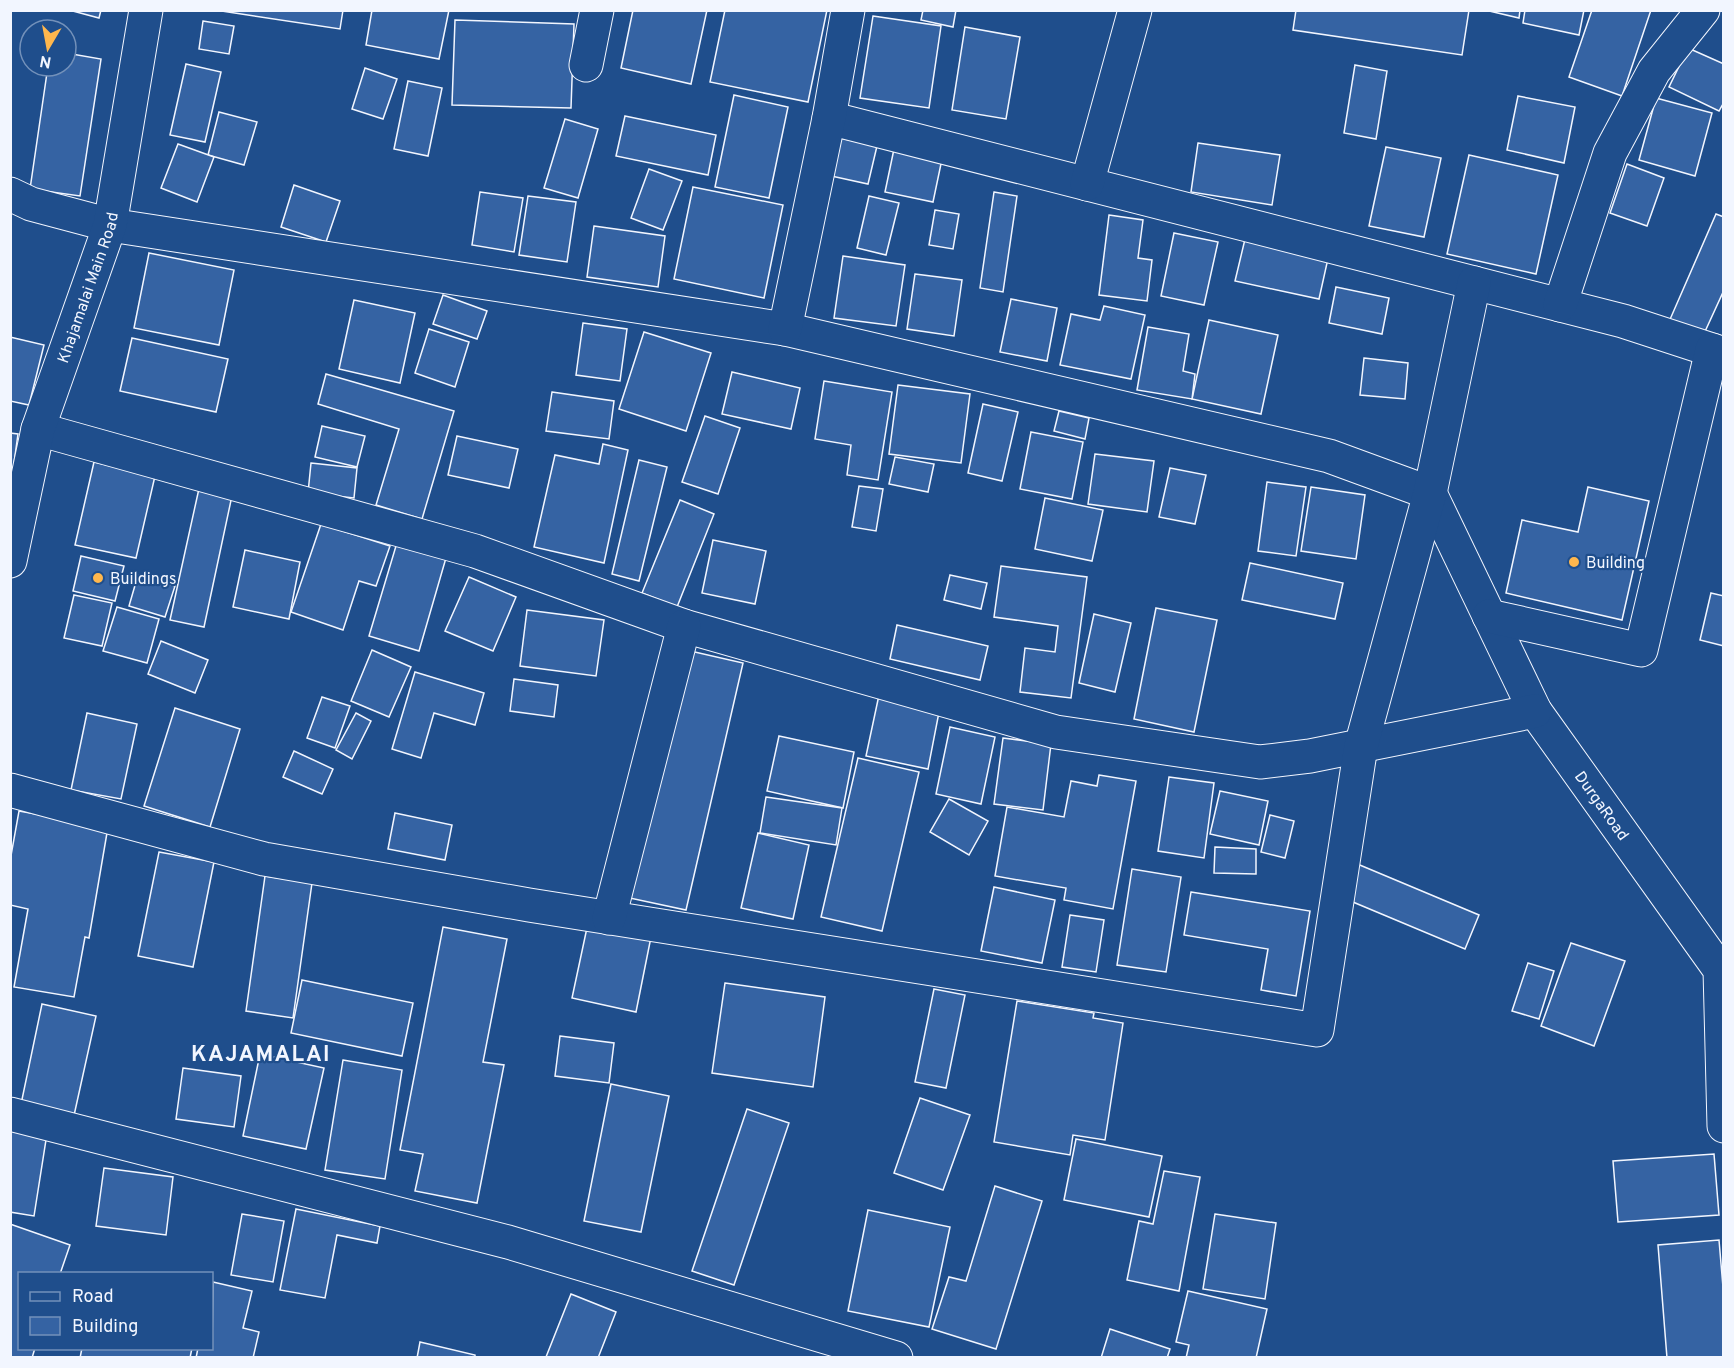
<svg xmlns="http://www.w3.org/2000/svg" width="1734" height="1368" font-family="Overpass,sans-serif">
<rect width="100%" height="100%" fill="#1f4e8c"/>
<g fill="#3563a3" stroke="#f2f6ff" stroke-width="1.5">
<polygon points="69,10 101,10 99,18"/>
<polygon points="215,10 343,10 340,29"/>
<polygon points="372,10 449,10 439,59 366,45"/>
<polygon points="633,10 707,10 691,84 621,68"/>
<polygon points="725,10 827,10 808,102 710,82"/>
<polygon points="923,10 956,10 953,27 921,20"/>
<polygon points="1296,10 1469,10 1462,55 1293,30"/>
<polygon points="1485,10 1520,10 1519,18"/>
<polygon points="1525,10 1584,10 1579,35 1523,23"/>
<polygon points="1592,10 1651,10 1622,96 1569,77"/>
<polygon points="873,16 941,26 929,108 860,98"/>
<polygon points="455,20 574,24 571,108 452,105"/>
<polygon points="203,21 234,26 229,54 199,49"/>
<polygon points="965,27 1020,37 1006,119 952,110"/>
<polygon points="1688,48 1724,64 1724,102 1719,111 1669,87"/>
<polygon points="66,53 101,59 80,196 30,189 48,66 66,66"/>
<polygon points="186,64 221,72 205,142 170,135"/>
<polygon points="1355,65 1387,71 1376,139 1344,133"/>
<polygon points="365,68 397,79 383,119 352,109"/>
<polygon points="408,81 442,88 428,156 394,149"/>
<polygon points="734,95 788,107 769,198 715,187"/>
<polygon points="1518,96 1575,107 1564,163 1507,150"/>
<polygon points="1656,98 1712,113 1695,176 1639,160"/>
<polygon points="219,112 257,122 244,165 208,155"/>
<polygon points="625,116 716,135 708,175 616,156"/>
<polygon points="565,119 598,129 578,198 544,188"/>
<polygon points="831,136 877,146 868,184 822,174"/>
<polygon points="1198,143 1280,155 1272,205 1191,192"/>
<polygon points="178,144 214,157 197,202 161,188"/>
<polygon points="1386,147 1441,158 1424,237 1369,226"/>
<polygon points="894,149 942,159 933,202 885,192"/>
<polygon points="1469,155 1558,175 1536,274 1447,254"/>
<polygon points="1627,164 1664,178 1647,226 1610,213"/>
<polygon points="649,169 682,181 663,230 631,218"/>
<polygon points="294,185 340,201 326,242 281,227"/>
<polygon points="693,187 783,205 764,298 674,279"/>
<polygon points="480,192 523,198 514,252 472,245"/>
<polygon points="994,192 1017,196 1003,292 980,288"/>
<polygon points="528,196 576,202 567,262 519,255"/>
<polygon points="869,196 899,203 886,255 857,248"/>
<polygon points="935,210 959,214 953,249 929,245"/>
<polygon points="1716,214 1724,217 1724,290 1702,338 1668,324"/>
<polygon points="1109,215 1143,220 1138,258 1152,260 1147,301 1099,295"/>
<polygon points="594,226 665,236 658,287 587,277"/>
<polygon points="1174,233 1218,242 1204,305 1161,296"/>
<polygon points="1246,235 1329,254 1319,299 1235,281"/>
<polygon points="149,253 234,270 219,345 134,328"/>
<polygon points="843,256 905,265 896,326 834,318"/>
<polygon points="915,274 962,280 954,336 907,329"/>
<polygon points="1336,287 1389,298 1382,334 1329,323"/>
<polygon points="443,295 487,311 477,339 433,324"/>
<polygon points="1011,299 1057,308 1047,361 1000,352"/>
<polygon points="354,300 415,313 400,383 339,369"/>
<polygon points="1104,306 1145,315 1131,379 1060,365 1071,314 1100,320"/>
<polygon points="1209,320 1278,335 1261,414 1192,399"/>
<polygon points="583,323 627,329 620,381 576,375"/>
<polygon points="1148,327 1189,334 1183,371 1195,374 1192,399 1137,390"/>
<polygon points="429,329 469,342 455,387 415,373"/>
<polygon points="644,332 711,353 686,431 619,409"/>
<polygon points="10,337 44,345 29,405 10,401"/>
<polygon points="132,338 228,359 216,412 120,391"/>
<polygon points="1364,358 1408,363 1405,399 1360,395"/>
<polygon points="732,372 800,388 791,429 722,414"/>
<polygon points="326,374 454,411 422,519 376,505 399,429 318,404"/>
<polygon points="824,381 892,392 878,480 847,475 851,445 815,439"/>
<polygon points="898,385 970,394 961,463 889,454"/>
<polygon points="552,392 614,401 609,439 546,431"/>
<polygon points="983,404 1018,412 1002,481 968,473"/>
<polygon points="1059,411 1089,418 1085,439 1054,431"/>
<polygon points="705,416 740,428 718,494 682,482"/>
<polygon points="322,426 365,436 357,467 315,457"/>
<polygon points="1031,432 1083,442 1072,499 1020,489"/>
<polygon points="10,433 18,434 10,492"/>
<polygon points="457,436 518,449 509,488 448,475"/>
<polygon points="603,444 628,450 604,563 534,547 555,455 599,464"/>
<polygon points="1095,454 1154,461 1147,512 1088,504"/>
<polygon points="895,457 934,464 928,492 889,484"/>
<polygon points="639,460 667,467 639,581 612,574"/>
<polygon points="94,462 155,476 136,558 75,545"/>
<polygon points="311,463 357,468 354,498 308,493"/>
<polygon points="1170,468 1206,475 1195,524 1159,517"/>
<polygon points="1267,482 1306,487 1296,556 1258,551"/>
<polygon points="200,484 233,491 204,627 170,620"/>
<polygon points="859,486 883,489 876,531 852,527"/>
<polygon points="1311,487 1365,495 1356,559 1301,551"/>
<polygon points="1588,487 1649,501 1622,620 1506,593 1522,520 1578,532"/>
<polygon points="1045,498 1103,510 1092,561 1035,549"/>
<polygon points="680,500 714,514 677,607 642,593"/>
<polygon points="321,524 390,546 376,586 359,581 343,630 291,612"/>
<polygon points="399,536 448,551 419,651 369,636"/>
<polygon points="713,540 766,551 755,604 702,593"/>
<polygon points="245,550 300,562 289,619 233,607"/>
<polygon points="81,556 124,566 115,601 73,591"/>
<polygon points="1250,563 1343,583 1335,619 1242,600"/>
<polygon points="1001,566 1087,577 1071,698 1020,692 1025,648 1055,652 1058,626 994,617"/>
<polygon points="138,575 175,586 165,617 129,606"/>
<polygon points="950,575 987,583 981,609 944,600"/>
<polygon points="469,577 516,597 493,651 445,631"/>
<polygon points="1711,593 1724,596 1724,646 1700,640"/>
<polygon points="74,595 112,603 102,646 64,638"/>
<polygon points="117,607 159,619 147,663 103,651"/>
<polygon points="1156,608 1217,620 1194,732 1134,719"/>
<polygon points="527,610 604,620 596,676 520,666"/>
<polygon points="1094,614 1131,623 1115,692 1079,683"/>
<polygon points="897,625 988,646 980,680 890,659"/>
<polygon points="161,641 208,660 195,693 148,674"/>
<polygon points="372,650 411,667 389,717 351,701"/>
<polygon points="686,650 743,663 686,910 625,897"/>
<polygon points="415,672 484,693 475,725 434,713 421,758 392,749"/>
<polygon points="514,679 558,685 554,717 510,711"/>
<polygon points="879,695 940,707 928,769 866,756"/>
<polygon points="322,697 350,706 335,748 307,738"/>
<polygon points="175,708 240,729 210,827 144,806"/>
<polygon points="87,713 137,724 121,799 71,790"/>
<polygon points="356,713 371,721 352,759 336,750"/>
<polygon points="950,727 995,737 981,804 936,794"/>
<polygon points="779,736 854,752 843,808 767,791"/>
<polygon points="1003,738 1051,744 1043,810 994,804"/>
<polygon points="294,751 333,769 322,794 283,777"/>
<polygon points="858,758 919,772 882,931 821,917"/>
<polygon points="1099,775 1136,781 1113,909 1064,900 1066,888 995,876 1007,807 1064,817 1071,781 1097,786"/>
<polygon points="1169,777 1214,783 1204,858 1158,851"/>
<polygon points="1220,791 1268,801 1259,845 1210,834"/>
<polygon points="766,797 842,808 836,845 760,833"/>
<polygon points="949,799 988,821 969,855 930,832"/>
<polygon points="19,811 108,827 89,938 85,937 74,997 14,987 28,909 10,905 10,861"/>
<polygon points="395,813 452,825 445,860 388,849"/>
<polygon points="1270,815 1294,821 1285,858 1261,852"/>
<polygon points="758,833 809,845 793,919 741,908"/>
<polygon points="1215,847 1256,849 1256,874 1214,873"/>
<polygon points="159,852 214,862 193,967 138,956"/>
<polygon points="1355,863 1479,915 1465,949 1341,897"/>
<polygon points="1132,869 1181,877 1166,972 1117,965"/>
<polygon points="265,876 312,883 293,1018 246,1011"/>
<polygon points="994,887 1055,900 1042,963 981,951"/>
<polygon points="1191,892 1310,911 1296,996 1261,990 1268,949 1184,935"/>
<polygon points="1070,915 1104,920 1096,972 1062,967"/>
<polygon points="588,923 651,937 636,1012 572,998"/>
<polygon points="443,927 507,939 483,1062 504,1065 477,1203 415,1191 423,1154 400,1150"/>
<polygon points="1571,943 1625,961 1594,1046 1541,1026"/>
<polygon points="1528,963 1554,971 1539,1019 1512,1011"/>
<polygon points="302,980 413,1003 402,1056 291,1033"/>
<polygon points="725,983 825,997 813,1087 712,1073"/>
<polygon points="934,989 965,995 946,1088 915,1082"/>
<polygon points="1017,1001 1094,1013 1093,1018 1123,1023 1105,1140 1073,1135 1070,1155 994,1142"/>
<polygon points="42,1004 96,1016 73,1120 20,1109"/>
<polygon points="560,1036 614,1043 609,1083 555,1076"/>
<polygon points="260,1054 324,1068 306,1149 243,1136"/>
<polygon points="343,1060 402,1070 385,1179 325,1170"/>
<polygon points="183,1068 241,1076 234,1127 176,1119"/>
<polygon points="611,1084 669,1096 641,1232 584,1221"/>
<polygon points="920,1098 970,1115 943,1190 894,1173"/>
<polygon points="747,1109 789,1123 734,1285 692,1271"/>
<polygon points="10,1121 48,1127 34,1216 10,1212"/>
<polygon points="1076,1139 1162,1156 1149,1217 1064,1200"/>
<polygon points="1714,1154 1719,1215 1618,1222 1613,1161"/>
<polygon points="104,1168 173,1177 166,1235 96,1226"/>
<polygon points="1164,1171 1200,1177 1179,1291 1127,1280 1139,1221 1153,1224"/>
<polygon points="995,1186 1042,1201 996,1349 932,1329 949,1277 966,1281"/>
<polygon points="296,1209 380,1226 377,1243 337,1235 325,1298 280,1290"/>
<polygon points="868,1210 950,1227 929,1327 848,1311"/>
<polygon points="242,1214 284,1221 273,1282 231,1275"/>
<polygon points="1215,1214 1276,1223 1265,1299 1203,1289"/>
<polygon points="10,1224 70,1245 60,1274 20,1274 20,1348 35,1348 32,1358 10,1358"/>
<polygon points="1719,1240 1724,1299 1724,1358 1667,1358 1658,1245"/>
<polygon points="213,1282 252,1291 243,1328 259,1332 253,1358 196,1358 198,1348 212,1348"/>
<polygon points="1188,1291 1267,1309 1256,1358 1186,1358 1189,1345 1176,1342"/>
<polygon points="571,1294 616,1312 598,1358 546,1357"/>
<polygon points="1110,1329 1170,1349 1167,1358 1101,1358"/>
<polygon points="420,1342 475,1355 475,1358 417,1358"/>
<polygon points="82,1348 192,1348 190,1358 80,1358"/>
</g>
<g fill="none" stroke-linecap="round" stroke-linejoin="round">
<defs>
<g id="minor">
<polyline points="586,65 597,10"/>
<polyline points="829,118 1623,321 1724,354"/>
<polyline points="1087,184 1135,10"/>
<path id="s1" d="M 10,194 L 31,204 L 110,225 L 785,329 L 1329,456 L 1430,493 L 1535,711 L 1720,970 L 1724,1126"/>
<polyline points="1560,305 1610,153 1654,71 1703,10"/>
<polyline points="785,329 829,118 848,10"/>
<polyline points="38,429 475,551 684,626 1056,732 1260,762 1310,756 1535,711"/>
<polyline points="1489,616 1641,650 1712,350"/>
<polyline points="10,790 264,859 529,905 1317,1030 1361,746 1430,493 1474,283"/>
<polyline points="609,918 684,626"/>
<polyline points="10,1114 508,1242 896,1358"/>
</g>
<g id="secondary">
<path id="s2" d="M 10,561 L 38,429 L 110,225 L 146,10"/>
</g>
</defs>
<use href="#minor" stroke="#f2f6ff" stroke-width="35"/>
<use href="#secondary" stroke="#f2f6ff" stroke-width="35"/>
<use href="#minor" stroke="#1f4e8c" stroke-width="33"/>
<use href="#secondary" stroke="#1f4e8c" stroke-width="33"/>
</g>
<g fill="#ffb74d" stroke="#1f4e8c" stroke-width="2">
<circle cx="1574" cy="562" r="6"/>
<circle cx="98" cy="578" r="6"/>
</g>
<g text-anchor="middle" stroke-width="4.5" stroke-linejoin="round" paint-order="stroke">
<g font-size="16" fill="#f2f6ff" stroke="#1f4e8c">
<text dy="6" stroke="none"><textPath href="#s2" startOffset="285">Khajamalai Main Road</textPath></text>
<text dy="6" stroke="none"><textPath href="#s1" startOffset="1812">DurgaRoad</textPath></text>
</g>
<g font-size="16" fill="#f2f6ff" stroke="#1f4e8c" text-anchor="start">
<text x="1586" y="568">Building</text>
<text x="110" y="584">Buildings</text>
</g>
<g font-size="22" font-weight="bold" letter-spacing="1.5" fill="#f2f6ff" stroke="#1f4e8c">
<text x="261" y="1061">KAJAMALAI</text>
</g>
</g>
<rect width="1734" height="1368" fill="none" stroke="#f2f6ff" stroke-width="24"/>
<rect x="18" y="1272" width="195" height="78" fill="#1f4e8c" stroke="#7391ba" stroke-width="1.5"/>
<rect x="30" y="1292" width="30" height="9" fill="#1f4e8c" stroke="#7391ba" stroke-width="1.5"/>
<text x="72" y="1302" font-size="18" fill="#f2f6ff">Road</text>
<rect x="30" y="1317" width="30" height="18" fill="#3563a3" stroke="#7391ba" stroke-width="1.5"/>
<text x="72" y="1332" font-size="18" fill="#f2f6ff">Building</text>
<g transform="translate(48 48) rotate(190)"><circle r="28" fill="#1f4e8c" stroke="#7391ba" stroke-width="1.5"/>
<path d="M0-4.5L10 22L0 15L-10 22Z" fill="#ffb74d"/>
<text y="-9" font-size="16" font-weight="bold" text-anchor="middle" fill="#f2f6ff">N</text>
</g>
</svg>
